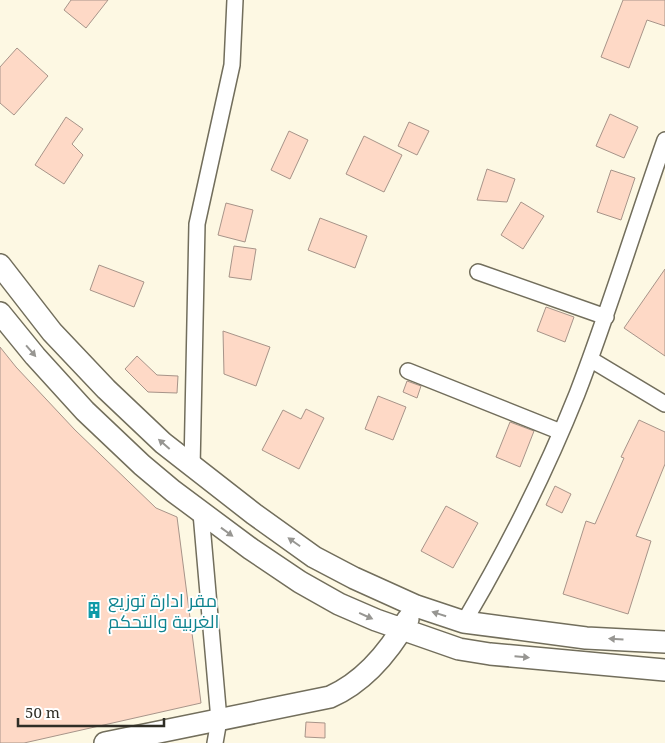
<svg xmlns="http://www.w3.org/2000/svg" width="665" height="743" font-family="'Noto Serif',Cairo,serif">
  <rect width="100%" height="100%" fill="#fdf8e3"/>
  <path fill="#fed9c6" stroke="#a79489" d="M71 0H108L86 28 64 10Z
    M623 0H665V26L647 20 629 68 601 57Z
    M17 48 48 76 14 115 0 103V67Z
    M610 114 638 127 624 158 596 146Z
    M66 117 83 129 72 144 83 155 64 184 35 165Z
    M409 122 429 131 417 155 398 146Z
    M289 131 308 140 290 179 271 170Z
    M364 136 402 155 384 192 346 174Z
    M487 169 515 179 507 202 477 200Z
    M611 170 635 178 621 220 597 212Z
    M521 202 544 216 523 249 501 235Z
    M226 203 253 210 245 242 218 235Z
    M320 218 367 236 355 268 308 250Z
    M234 246 256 249 251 280 229 277Z
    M99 265 144 282 134 307 90 290Z
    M665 269V356L624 328Z
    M546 307 574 317 565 342 537 331Z
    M223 331 270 347 256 386 224 374Z
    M0 347 16 367 75 430 156 508 177 517 201 703 24 743H0Z
    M137 356 157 375 178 376 177 393 148 392 125 369Z
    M407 381 421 386 417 398 403 392Z
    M378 396 406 407 393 440 365 429Z
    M306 409 324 418 299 469 262 450 283 410 301 419Z
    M639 420 665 432V464L636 536 651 541 628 614 563 594 586 521 595 524 624 458 621 457Z
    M510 422 534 431 520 467 496 457Z
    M555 486 571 494 562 513 546 505Z
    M446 506 478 523 453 568 421 551Z
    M306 722 325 723V738L305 737Z"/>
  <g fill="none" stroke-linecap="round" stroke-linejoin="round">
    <g stroke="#726e5c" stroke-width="18">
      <path id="minor" d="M478 272 606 317
        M590 359 665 404
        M408 371 561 432
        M192 468 197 224 232 65 235 0
        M201 513 219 720 215 743
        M464 622C507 549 545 474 577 394 609 311 635 225 665 140"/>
    </g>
    <g stroke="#726e5c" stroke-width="24">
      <path id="secondary" d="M0 265 52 332 106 389 163 443 254 514 314 557 354 578 416 606 464 622 586 638 665 642
        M0 313 35 356 85 411 142 465 173 491 251 549 300 582 339 604 376 620 459 649 490 654 665 670
        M105 743 330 697C364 682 389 652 408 619"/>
    </g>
    <use href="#minor" stroke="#fff" stroke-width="15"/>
    <use href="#secondary" stroke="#fff" stroke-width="21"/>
  </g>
  <defs><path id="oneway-solid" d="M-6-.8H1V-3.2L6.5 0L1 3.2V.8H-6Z" transform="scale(1.25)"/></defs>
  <g fill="#979692">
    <use href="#oneway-solid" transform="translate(31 351) rotate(49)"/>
    <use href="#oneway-solid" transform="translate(164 444) rotate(-139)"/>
    <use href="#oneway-solid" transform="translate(227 532) rotate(36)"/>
    <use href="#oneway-solid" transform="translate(294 542) rotate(-145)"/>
    <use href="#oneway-solid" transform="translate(439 614) rotate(-162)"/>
    <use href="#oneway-solid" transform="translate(366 616) rotate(24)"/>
    <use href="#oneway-solid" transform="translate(616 639) rotate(-176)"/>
    <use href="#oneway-solid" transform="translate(522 657) rotate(5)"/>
  </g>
  <defs>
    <g id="building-bare" transform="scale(1.35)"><path d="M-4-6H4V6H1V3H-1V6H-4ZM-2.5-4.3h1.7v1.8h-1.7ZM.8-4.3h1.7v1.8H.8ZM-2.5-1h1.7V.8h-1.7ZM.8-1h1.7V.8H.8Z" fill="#0f9aa8" stroke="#fff" stroke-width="2.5" paint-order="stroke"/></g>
  </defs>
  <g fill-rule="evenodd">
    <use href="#building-bare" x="94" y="610"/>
  </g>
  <g text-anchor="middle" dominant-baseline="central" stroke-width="4" stroke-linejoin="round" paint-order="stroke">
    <g font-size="18" fill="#0d838f" stroke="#fff" text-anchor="start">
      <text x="108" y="600">مقر ادارة توزيع<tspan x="108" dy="21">الغربية والتحكم</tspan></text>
    </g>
  </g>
  <path d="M18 718v8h146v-8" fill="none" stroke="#2f2e26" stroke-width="2.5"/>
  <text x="25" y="718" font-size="15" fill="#2f2e26" stroke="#ffffff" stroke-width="4" paint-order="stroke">50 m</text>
</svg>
